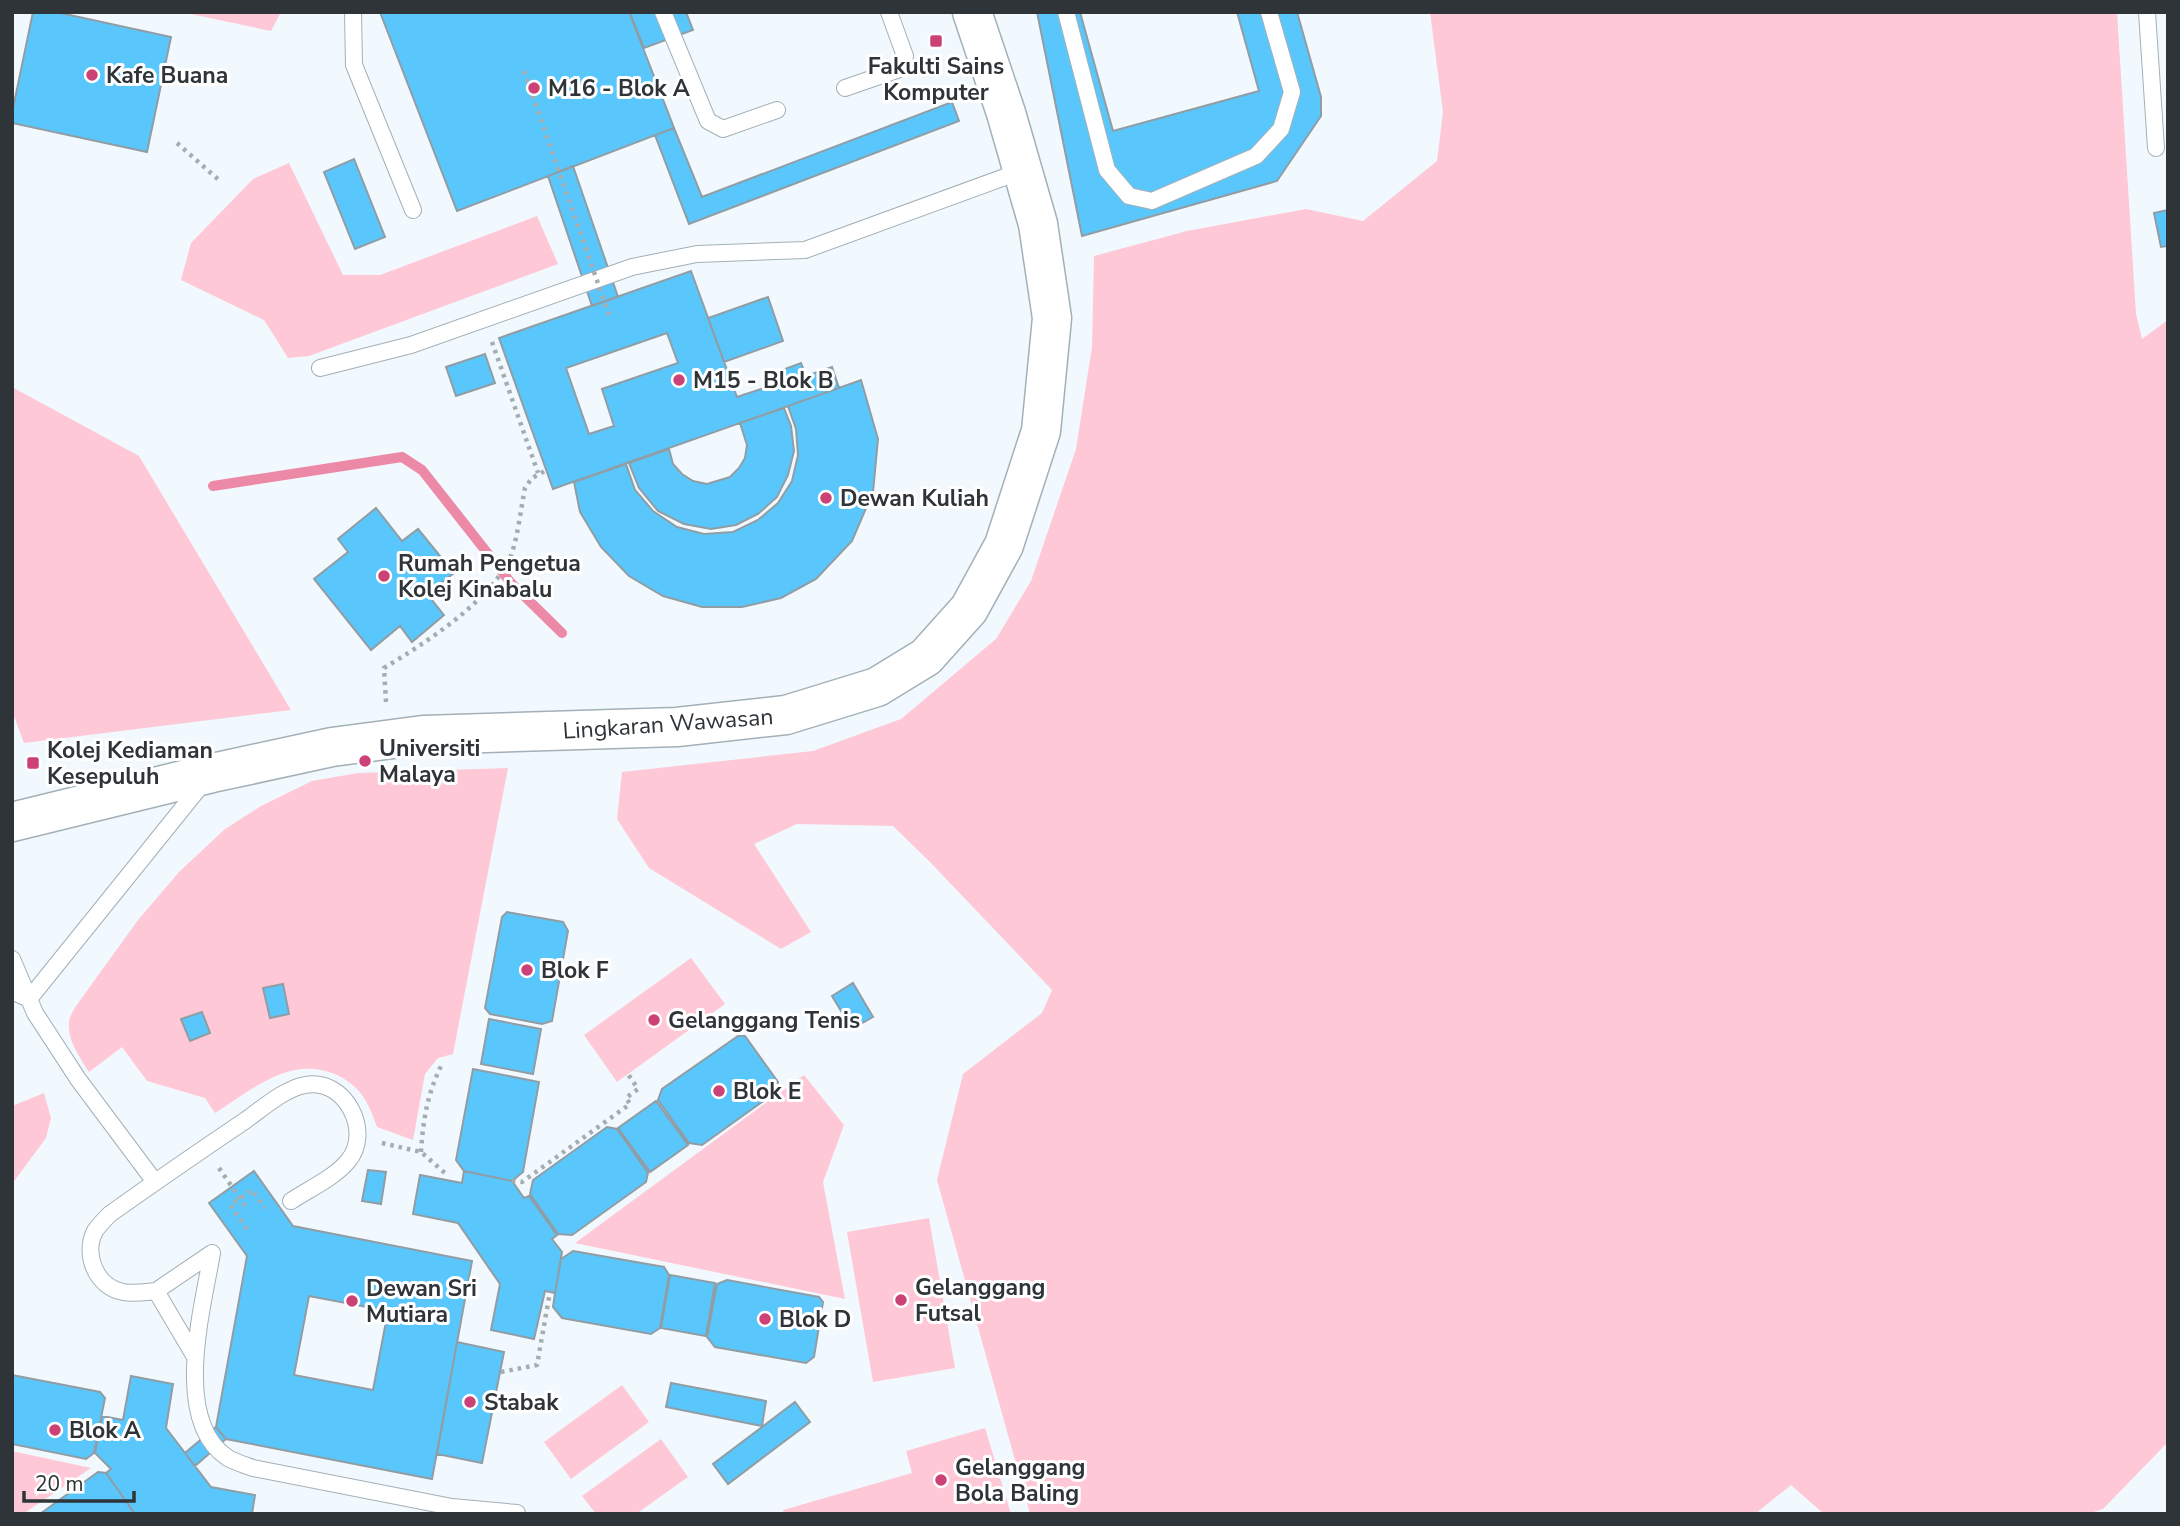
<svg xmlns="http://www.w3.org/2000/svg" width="2180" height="1526" font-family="'Nunito Sans',sans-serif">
  <rect width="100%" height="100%" fill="#f1f9fe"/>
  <path fill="#ffc8d6" d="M181 12H281L271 31Z
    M1430 12H2117L2136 314 2142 339 2168 320V1442L2103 1509 2087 1514H1824L1791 1485 1755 1514H1030L937 1180 963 1074 1042 1013 1052 990 929 861 893 826 797 824 754 844 811 932 781 949 649 868 617 819 622 772 813 751 901 719 996 639 1031 581 1076 449 1092 347 1094 256 1187 231 1306 209 1363 221 1437 161 1443 112Z
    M289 163 343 275H380L537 216 558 264 309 356 288 358 264 320 181 280 191 243 253 179Z
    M12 387 139 456 291 710 24 743 12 711Z
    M508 768 453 1054 438 1058 425 1074 413 1140 377 1127C369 1104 362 1088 339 1076 292 1053 253 1089 215 1113L205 1098 147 1081 122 1047 89 1072C80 1058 67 1040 69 1022 69 1017 74 1010 76 1006L138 920 180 871 225 829 261 806 312 781 358 773Z
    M691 958 725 1004 617 1082 584 1035Z
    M804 1075 844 1125 823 1182 845 1299 575 1243Z
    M44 1093 51 1118 46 1138 12 1184V1106Z
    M929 1218 955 1368 873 1382 847 1232Z
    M622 1385 649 1422 571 1479 544 1442Z
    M985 1428 1011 1514H784L783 1510 912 1473 906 1451Z
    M661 1439 688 1477 636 1514H596L582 1496Z
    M12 1451 91 1468 23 1514H12Z"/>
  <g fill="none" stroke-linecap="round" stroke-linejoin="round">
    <path stroke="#ec89a7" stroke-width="10" d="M213 486 402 457 422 470 511 583 562 633"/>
  </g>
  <path fill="#5ac7fc" stroke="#909da4" stroke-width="2" fill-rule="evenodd" d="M33 12H56L171 37 147 152 12 123V113Z
    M380 12H629L674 128 457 211Z
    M686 12 693 30 644 48 630 13Z
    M1037 12H1297L1321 97V116L1277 181 1082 236Z
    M1080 12H1237L1259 91 1113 131Z
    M952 102 959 121 689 224 655 135 674 128 702 197Z
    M354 159 385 237 355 249 324 172Z
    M573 166 618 297 592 306 548 176Z
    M2168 210V246L2161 247 2154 213Z
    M691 271 737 397 770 386 766 376 801 363 806 376 832 367 839 388 553 489 499 338ZM667 333 678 363 602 389 614 426 589 434 566 368Z
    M768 297 783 341 724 362 708 318Z
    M485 354 495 383 456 396 446 367Z
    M861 380 878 439 873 492 852 541 816 579 781 598 742 607H702L663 596 629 576 601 547 580 512 574 482 626 464 635 490 653 511 677 527 704 534 733 532 758 520 778 503 792 481 798 455 796 429 788 406Z
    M784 408 791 426 794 451 788 475 777 497 758 514 736 525 711 529 684 524 658 511 639 488 629 463 669 449 673 464 682 474 693 481 707 484 730 477 739 468 745 458 747 445 740 423Z
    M376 508 402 541 418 529 454 573 427 594 444 615 412 642 400 626 371 650 314 579 348 552 338 539Z
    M507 912 563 922 568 931 552 1021 542 1024 490 1014 485 1008 502 917Z
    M853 983 873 1017 852 1029 832 996Z
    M283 984 289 1014 270 1018 263 988Z
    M202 1012 210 1033 190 1041 181 1019Z
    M489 1019 541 1029 533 1074 481 1064Z
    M738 1036H745L778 1082 776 1092 702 1145 689 1143 658 1100 662 1089Z
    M473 1069 539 1082 523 1172 512 1181 464 1171 456 1160Z
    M656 1101 688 1145 650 1172 618 1128Z
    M607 1127 617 1129 648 1173 646 1182 572 1235 558 1234 530 1194 533 1180Z
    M368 1170 386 1172 381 1204 362 1201Z
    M254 1171 293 1226 472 1261 432 1479 226 1439 216 1427 247 1256 209 1203Z
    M464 1171 512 1181 524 1198 529 1196 557 1235 552 1239 562 1252 555 1293 545 1291 534 1339 491 1330 500 1284 458 1223 413 1214 420 1175 462 1183Z
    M573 1251 664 1267 669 1275 660 1328 651 1334 562 1318 553 1307 555 1293 561 1259Z
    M670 1275 715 1283 706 1336 661 1328Z
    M727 1280 819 1297 823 1302 814 1357 806 1363 715 1347 707 1337 717 1284Z
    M309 1296 388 1311 373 1390 294 1375Z
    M457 1342 504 1352 482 1463 437 1454Z
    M12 1375 100 1392 105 1398 94 1453 86 1459 12 1444Z
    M131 1376 173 1384 166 1428 211 1487 255 1495 252 1514H135L106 1473 111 1469 95 1453 102 1416 123 1420Z
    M671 1383 766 1401 762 1426 666 1407Z
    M795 1402 810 1422 728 1484 713 1464Z
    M216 1427 226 1439 195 1466 185 1453Z
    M98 1472 106 1473 135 1514H40Z"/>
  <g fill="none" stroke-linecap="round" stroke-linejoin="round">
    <g stroke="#a3b0b7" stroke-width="18">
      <path id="service" d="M353 12 354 65 413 210
        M663 12 708 121 723 129 777 110
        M1066 12 1107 170 1129 196 1152 201 1256 156 1281 129 1292 92 1269 12
        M2147 12 2156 148
        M845 88 897 70 905 56 889 12
        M320 368 411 345 632 267 697 254 805 250 1024 170
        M12 959 35 1013 78 1079 155 1182
        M12 991 29 999 203 783
        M212 1253C203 1307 171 1421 228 1458 235 1462 245 1465 253 1468L452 1507 517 1513
        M156 1291 212 1253
        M195 1357 156 1291C145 1292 134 1294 123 1292 96 1287 83 1254 95 1231 99 1225 105 1219 110 1214 155 1182 200 1151 246 1120 263 1108 284 1089 305 1085 345 1077 373 1132 348 1161 334 1178 309 1189 291 1201"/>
    </g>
    <g stroke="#a3b0b7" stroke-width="41">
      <path id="tertiary" d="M12 822 212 773 332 747 423 735 677 727 786 715 877 687 926 657 969 609 1004 545 1041 431 1052 318 1038 224 1006 113 972 12"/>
    </g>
    <path stroke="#a5adb1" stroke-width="4.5" stroke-dasharray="3.5 5" stroke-linecap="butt" d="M177 143 220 181
      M492 342 538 473
      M386 702 384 668C425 643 485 605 508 562 517 546 521 507 525 488L532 478 545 471
      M382 1143 421 1152 446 1174
      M421 1152C423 1121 427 1095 441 1066
      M219 1168 248 1210
      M512 1181 522 1182 630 1104 626 1098 638 1089 628 1074
      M247 1229 230 1205 252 1190 265 1208
      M501 1372 537 1365 550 1292"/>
    <use href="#service" stroke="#fff" stroke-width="16"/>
    <use href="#tertiary" stroke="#fff" stroke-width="38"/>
    <path stroke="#a5adb1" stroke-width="4.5" stroke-dasharray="3.5 5" stroke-linecap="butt" d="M524 71 609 315"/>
  </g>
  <g fill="#cc4176" stroke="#fff" stroke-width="2.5">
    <rect x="929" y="34" width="14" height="14" rx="3.5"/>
    <circle cx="92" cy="75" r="7"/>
    <circle cx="534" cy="88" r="7"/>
    <circle cx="679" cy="380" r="7"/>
    <circle cx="826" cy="498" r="7"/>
    <circle cx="384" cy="576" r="7"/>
    <circle cx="365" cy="761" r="7"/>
    <rect x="26" y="756" width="14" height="14" rx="3.5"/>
    <circle cx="527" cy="970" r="7"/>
    <circle cx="654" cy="1020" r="7"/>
    <circle cx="719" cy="1091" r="7"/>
    <circle cx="901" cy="1300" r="7"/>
    <circle cx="352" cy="1301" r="7"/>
    <circle cx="765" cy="1319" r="7"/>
    <circle cx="470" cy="1402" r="7"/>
    <circle cx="55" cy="1430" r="7"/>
    <circle cx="941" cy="1480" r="7"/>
  </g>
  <g text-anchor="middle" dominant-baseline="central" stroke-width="6" stroke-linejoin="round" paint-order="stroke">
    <g font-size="23" font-weight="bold" fill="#2e3437" stroke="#fff" text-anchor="start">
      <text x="936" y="66" text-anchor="middle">Fakulti Sains<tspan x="936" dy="26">Komputer</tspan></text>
      <text x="106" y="75">Kafe Buana</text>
      <text x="548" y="88">M16 - Blok A</text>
      <text x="693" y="380">M15 - Blok B</text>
      <text x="840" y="498">Dewan Kuliah</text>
      <text x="398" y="563">Rumah Pengetua<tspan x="398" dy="26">Kolej Kinabalu</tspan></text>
      <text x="379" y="748">Universiti<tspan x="379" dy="26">Malaya</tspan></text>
      <text x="47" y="750">Kolej Kediaman<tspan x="47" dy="26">Kesepuluh</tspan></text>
      <text x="541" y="970">Blok F</text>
      <text x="668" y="1020">Gelanggang Tenis</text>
      <text x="733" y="1091">Blok E</text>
      <text x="915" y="1287">Gelanggang<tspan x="915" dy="26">Futsal</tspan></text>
      <text x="366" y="1288">Dewan Sri<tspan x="366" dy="26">Mutiara</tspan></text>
      <text x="779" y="1319">Blok D</text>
      <text x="484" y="1402">Stabak</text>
      <text x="69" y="1430">Blok A</text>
      <text x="955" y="1467">Gelanggang<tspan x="955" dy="26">Bola Baling</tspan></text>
    </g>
    <g font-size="23" fill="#2e3437" stroke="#fff">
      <text transform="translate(668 724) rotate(-4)">Lingkaran Wawasan</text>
    </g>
  </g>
  <rect width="2180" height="1526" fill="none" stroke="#2e3437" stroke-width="28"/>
  <path d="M24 1491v10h110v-10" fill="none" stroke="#2e3437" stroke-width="3.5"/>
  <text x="35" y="1491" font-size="21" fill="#2e3437" stroke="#ffffff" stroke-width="5" paint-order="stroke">20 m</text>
</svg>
